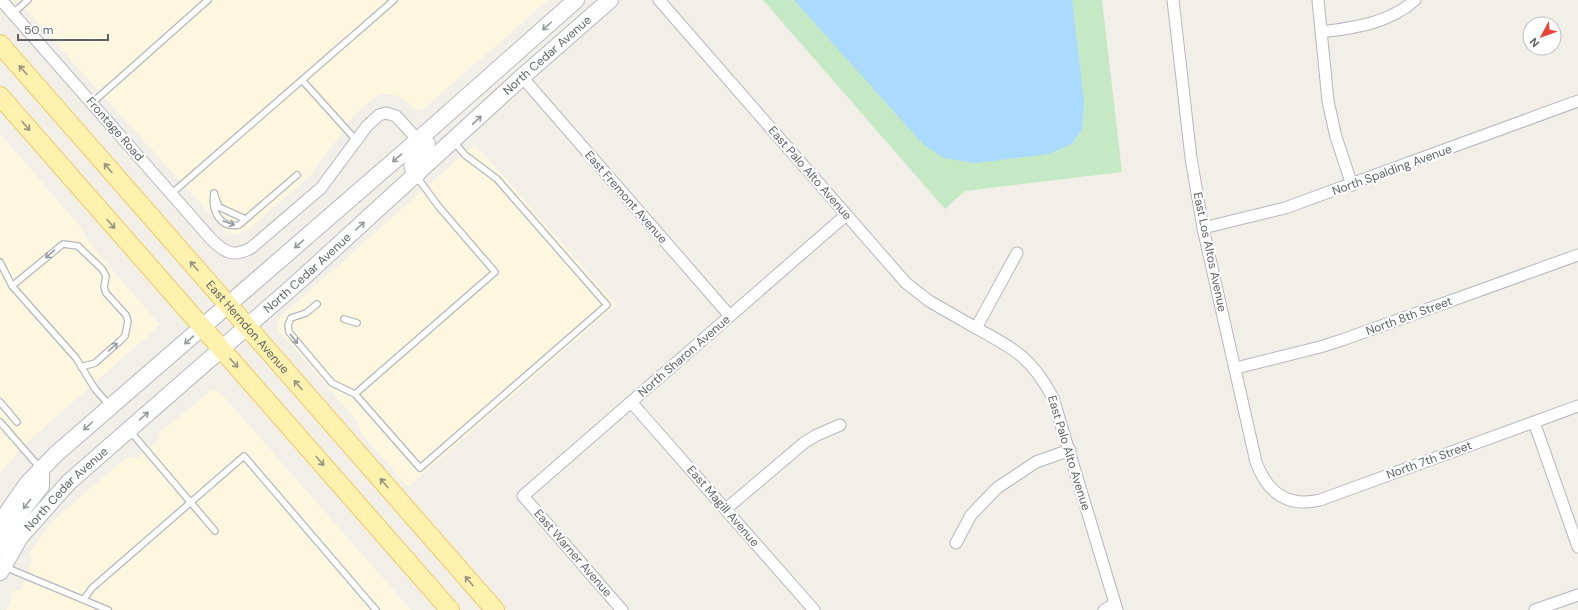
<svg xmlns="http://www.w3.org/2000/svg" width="1578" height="610" font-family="'DM Sans',sans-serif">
  <rect width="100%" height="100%" fill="#f1efe8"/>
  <path fill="#fef7e0" d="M17 0H548L422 110 414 109 408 102 396 95 382 94 372 99 355 114 310 176 246 231 236 235 226 232Z
    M0 134 79 225 90 244 160 325 22 447 0 473Z
    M475 144 616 305 408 487 363 436 355 418 278 330V319Z
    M212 390 219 391 411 610H7L13 591 21 590 33 560 30 552 52 522 115 467 130 457 138 458 158 441 159 433Z"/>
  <path fill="#c5e8c5" d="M763 0H1102L1122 172 965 191 945 209Z"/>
  <path fill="#aadaff" d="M794 0H1072L1084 101 1082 130 1071 144 1049 154 975 163 944 158 923 144Z"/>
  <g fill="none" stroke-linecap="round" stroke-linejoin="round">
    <g stroke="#b5b8bc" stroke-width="8">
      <path id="service" d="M13 13 28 0
        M302 80 356 140
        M92 103 208 0
        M417 177 439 207 495 272 355 394 420 468 607 305 497 179 465 155 454 142
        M214 193C211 209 219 229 239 225L297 175
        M214 193 219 207 245 219
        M171 194 394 0
        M0 262 12 286 76 358 95 389 110 406
        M12 286 63 244 78 246 102 269 106 276 104 287 106 293 126 315 128 321 125 336 120 341 95 363 81 367
        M317 304 306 313 291 318 288 325 289 332 332 383 355 394
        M344 319 357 323
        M0 402 17 422
        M0 422 41 469
        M130 431 215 531
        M5 567 108 610
        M84 599 92 588 244 456 376 610"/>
    </g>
    <g stroke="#b5b8bc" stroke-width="13">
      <path id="minor" d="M1 0 211 239C224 252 233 258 251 248L321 188 367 126 379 115 386 113 396 116 418 140
        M659 0 906 283 929 301 976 328
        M1173 0 1191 158 1203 228 1256 462C1267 492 1287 508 1320 500L1578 406
        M1318 0 1328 101 1336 137 1352 185
        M1321 32C1354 28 1390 23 1415 0
        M522 77 730 316
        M1203 228 1285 208 1578 101
        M1017 253 976 328C1015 349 1032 358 1053 398L1117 610
        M1236 368 1320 347 1342 340 1578 255
        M631 402 814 610
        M1534 422 1578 547
        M726 509 805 442 817 435 840 425
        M956 543 971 515 997 488 1036 462 1070 450
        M622 610 523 496 846 215
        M1104 610 1114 604
        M1535 610 1578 595"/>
    </g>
    <g stroke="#b6babf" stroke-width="18">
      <g id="secondary">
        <path d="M416 176C407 159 415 155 427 144"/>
        <path d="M0 523 27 484 56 454 418 140 576 0"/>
        <path d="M0 547 11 525 41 486V469"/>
        <path id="s1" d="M0 572 20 537 69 482 298 282 522 77 610 0"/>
      </g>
    </g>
    <g stroke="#f2c960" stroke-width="20">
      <g id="primary">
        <path id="s2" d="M0 44 495 610"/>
        <path d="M0 96 450 610"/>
      </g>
    </g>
    <use href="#service" stroke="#fff" stroke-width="5.5"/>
    <use href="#minor" stroke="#fff" stroke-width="11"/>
    <use href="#secondary" stroke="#fff" stroke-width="16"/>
    <use href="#primary" stroke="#fff2af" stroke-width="18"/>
  </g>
  <defs><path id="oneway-shaft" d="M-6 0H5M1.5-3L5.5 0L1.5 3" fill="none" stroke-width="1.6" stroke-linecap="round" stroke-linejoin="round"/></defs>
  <g stroke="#979a9d">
    <use href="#oneway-shaft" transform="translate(547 26) rotate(138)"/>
    <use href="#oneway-shaft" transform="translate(477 120) rotate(-43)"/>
    <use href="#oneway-shaft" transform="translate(397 158) rotate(139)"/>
    <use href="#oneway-shaft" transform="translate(229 223) rotate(20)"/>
    <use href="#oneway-shaft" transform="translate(360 226) rotate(-42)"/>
    <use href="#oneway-shaft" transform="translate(299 244) rotate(139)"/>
    <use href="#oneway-shaft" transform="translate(50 254) rotate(139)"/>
    <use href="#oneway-shaft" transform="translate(294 339) rotate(51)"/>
    <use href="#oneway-shaft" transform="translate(189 340) rotate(139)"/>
    <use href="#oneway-shaft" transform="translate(113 347) rotate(-42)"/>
    <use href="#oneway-shaft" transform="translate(144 416) rotate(-41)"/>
    <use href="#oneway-shaft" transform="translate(88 426) rotate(138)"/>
    <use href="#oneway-shaft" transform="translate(27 504) rotate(128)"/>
  </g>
  <g stroke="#979581">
    <use href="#oneway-shaft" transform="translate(23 70) rotate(-132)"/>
    <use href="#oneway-shaft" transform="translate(26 126) rotate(49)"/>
    <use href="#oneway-shaft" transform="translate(108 168) rotate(-131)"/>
    <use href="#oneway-shaft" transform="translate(111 224) rotate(49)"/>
    <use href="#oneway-shaft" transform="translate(194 266) rotate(-131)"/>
    <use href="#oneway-shaft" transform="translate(234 363) rotate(48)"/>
    <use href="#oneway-shaft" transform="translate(298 385) rotate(-131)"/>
    <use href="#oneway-shaft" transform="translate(320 461) rotate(49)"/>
    <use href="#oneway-shaft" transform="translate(384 483) rotate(-131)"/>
    <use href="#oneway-shaft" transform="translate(469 581) rotate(-131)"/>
  </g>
  <g text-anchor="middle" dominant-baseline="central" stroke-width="4" stroke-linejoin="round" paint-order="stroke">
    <g font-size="12" fill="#5f6368" stroke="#fff">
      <text stroke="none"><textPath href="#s1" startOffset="755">North Cedar Avenue</textPath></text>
      <text transform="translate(115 129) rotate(49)">Frontage Road</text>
      <text transform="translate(1392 170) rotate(-20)">North Spalding Avenue</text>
      <text transform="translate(810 173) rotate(49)">East Palo Alto Avenue</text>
      <text transform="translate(626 197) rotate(49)">East Fremont Avenue</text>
      <text transform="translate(1210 252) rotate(78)">East Los Altos Avenue</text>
      <text stroke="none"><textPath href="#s1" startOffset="431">North Cedar Avenue</textPath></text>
      <text transform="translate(1409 316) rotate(-20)">North 8th Street</text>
      <text stroke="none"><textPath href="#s2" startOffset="376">East Herndon Avenue</textPath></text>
      <text transform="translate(684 356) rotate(-41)">North Sharon Avenue</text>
      <text transform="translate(1069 453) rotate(73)">East Palo Alto Avenue</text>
      <text transform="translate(1429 460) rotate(-20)">North 7th Street</text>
      <text stroke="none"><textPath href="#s1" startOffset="107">North Cedar Avenue</textPath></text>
      <text transform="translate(723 506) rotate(49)">East Magill Avenue</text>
      <text transform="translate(573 553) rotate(49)">East Warner Avenue</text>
    </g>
  </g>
  <g transform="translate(1542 36) rotate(229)"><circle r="19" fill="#ffffff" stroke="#bfc1c3"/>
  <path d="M0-3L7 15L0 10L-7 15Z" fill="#ea4335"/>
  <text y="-6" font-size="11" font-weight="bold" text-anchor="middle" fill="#5f6368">N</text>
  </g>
  <path d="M18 34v6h90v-6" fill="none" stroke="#5f6368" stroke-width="2"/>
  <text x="24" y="34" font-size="12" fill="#5f6368" stroke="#ffffff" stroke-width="3" paint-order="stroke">50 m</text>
</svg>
